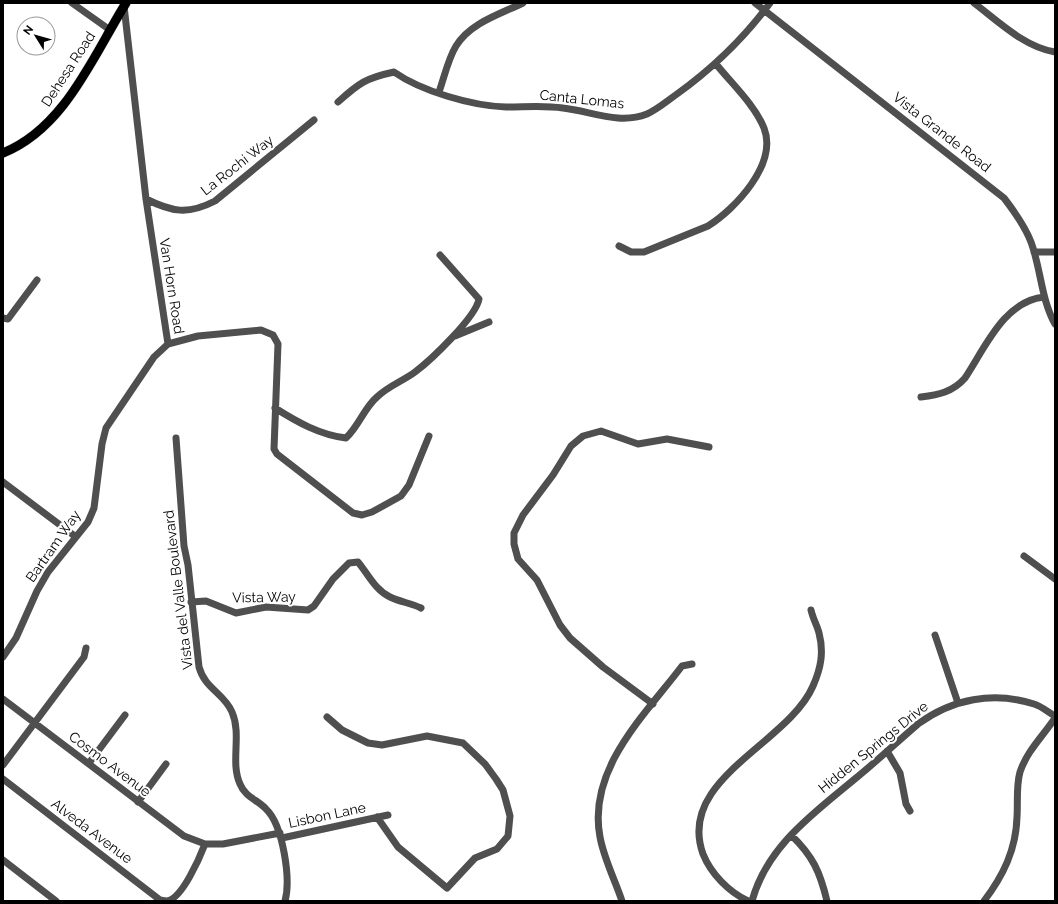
<svg xmlns="http://www.w3.org/2000/svg" width="1058" height="904" font-family="Raleway,sans-serif">
  <rect width="100%" height="100%" fill="#fff"/>
  <g fill="none" stroke-linecap="round" stroke-linejoin="round">
    <g stroke="#dbdbdb" stroke-width="10">
      <path id="major" d="M3 153C65 128 93 56 126 3"/>
    </g>
    <path stroke="#4f4f4f" stroke-width="7" d="M72 3 110 30
      M755 3 1004 198C1014 211 1025 226 1031 242 1041 269 1041 299 1055 324
      M974 3C998 21 1024 47 1055 52
      M124 6 146 199 168 344
      M439 92C444 78 448 59 456 46 470 23 500 14 523 3
      M338 102C359 83 366 78 394 72 421 91 472 106 506 107 525 107 544 105 563 108 591 111 619 125 647 114 658 109 667 101 677 94 713 68 744 38 770 3
      M146 199C172 212 188 215 215 201L314 120
      M619 246 631 252H644L708 226C735 209 778 164 764 128 754 104 732 84 716 64
      M1034 252H1055
      M3 318 8 319 37 280
      M455 336 489 322
      M168 344 198 336 261 330 273 335 278 344 274 449 277 454 353 513 362 515 372 512 401 496 409 485 429 436
      M921 397C938 395 953 392 965 378 985 348 1004 301 1044 297
      M275 408C297 422 320 435 346 438 359 426 364 408 377 397 388 386 403 381 415 372 431 360 476 317 479 299L440 255
      M176 438 184 546 188 565 199 667C205 689 224 693 232 712 242 735 230 762 240 784 245 797 258 800 266 809 283 825 291 879 285 901
      M3 482 76 537
      M1024 556 1055 579
      M191 602 206 601 236 613 266 607 308 610 314 606 333 579 349 563 358 562C368 574 375 590 390 597 400 602 411 603 421 608
      M935 635 958 703
      M3 657 16 638 37 591 48 572 88 522 94 508 102 444 106 428 154 357 168 344
      M3 699 184 836 205 844H223L280 833
      M653 704 603 667 570 638 560 625 537 580 518 559 514 544V533L523 515 553 475 571 446 583 436 601 431 638 444 667 439 709 447
      M327 717 342 730 368 743 382 745 427 736 463 743 485 764 496 779 503 790 510 816 508 836 497 849 475 858 447 888 398 847 377 817
      M887 751 900 773 906 804 910 811
      M89 763 125 715
      M3 765 84 657 86 648
      M3 779 160 900 166 901
      M138 802 166 764
      M791 835C813 856 820 872 827 901
      M282 838 388 815
      M3 860 56 901
      M167 901C182 899 200 857 205 844
      M622 901C615 880 604 859 600 837 587 769 645 715 682 666L692 664
      M748 901C729 892 711 874 703 854 676 779 788 744 813 686 821 668 824 652 819 633 817 625 813 619 811 610
      M752 901C767 846 814 813 856 778 877 761 897 742 918 724 952 699 993 691 1034 704 1041 706 1048 712 1055 716
      M984 901C1003 876 1016 850 1017 817 1018 802 1016 786 1020 772 1027 751 1043 736 1055 718"/>
    <use href="#major" stroke="#000" stroke-width="9"/>
  </g>
  <g text-anchor="middle" dominant-baseline="central" stroke-width="4" stroke-linejoin="round" paint-order="stroke">
    <g font-size="14" fill="#000" stroke="#fff">
      <text transform="translate(68 69) rotate(-57)">Dehesa Road</text>
      <text transform="translate(582 99) rotate(6)">Canta Lomas</text>
      <text transform="translate(942 132) rotate(38)">Vista Grande Road</text>
      <text transform="translate(237 165) rotate(-38)">La Rochi Way</text>
      <text transform="translate(172 286) rotate(81)">Van Horn Road</text>
      <text transform="translate(53 546) rotate(-55)">Bartram Way</text>
      <text transform="translate(178 590) rotate(-97)">Vista del Valle Boulevard</text>
      <text transform="translate(264 597) rotate(-1)">Vista Way</text>
      <text transform="translate(873 747) rotate(-39)">Hidden Springs Drive</text>
      <text transform="translate(110 764) rotate(37)">Cosmo Avenue</text>
      <text transform="translate(327 815) rotate(-12)">Lisbon Lane</text>
      <text transform="translate(92 831) rotate(37)">Alveda Avenue</text>
    </g>
  </g>
  <rect width="1058" height="904" fill="none" stroke="#000000" stroke-width="8"/>
  <g transform="translate(36 36) rotate(307)"><circle r="19" fill="#ffffff" stroke="#999999"/>
  <path d="M0-3L7 15L0 10L-7 15Z" fill="#000000"/>
  <text y="-6" font-size="11" font-weight="bold" text-anchor="middle" fill="#000000">N</text>
  </g>
</svg>
